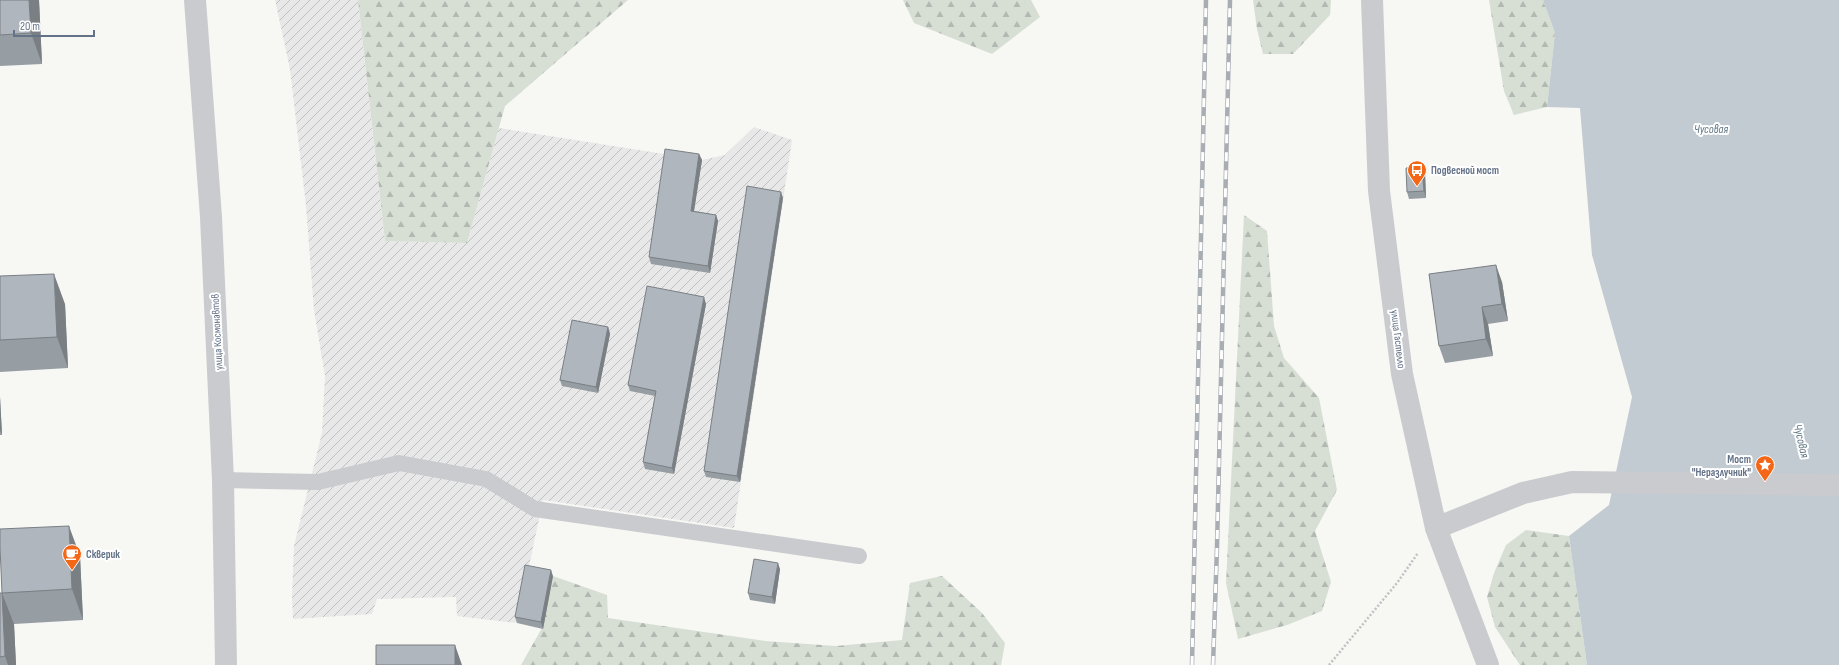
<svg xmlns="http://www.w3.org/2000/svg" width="1839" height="665" font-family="'Sofia Sans Condensed',sans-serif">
  <defs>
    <pattern id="industrial-furrows" width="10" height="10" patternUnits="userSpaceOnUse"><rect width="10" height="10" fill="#e7e8e7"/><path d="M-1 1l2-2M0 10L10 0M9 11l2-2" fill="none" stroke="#bfc0c1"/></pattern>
    <pattern id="forest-firs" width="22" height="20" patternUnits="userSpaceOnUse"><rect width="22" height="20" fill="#d7dfd4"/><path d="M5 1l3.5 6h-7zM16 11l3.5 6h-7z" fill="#b2b9b2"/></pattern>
  </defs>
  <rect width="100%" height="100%" fill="#f7f7f3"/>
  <path fill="url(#industrial-furrows)" d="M275 0H358L385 241 467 243 499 128 702 160 725 155 754 127 792 140 734 528 543 500 517 623 457 616 456 597 377 599 372 614 293 619 292 596 294 546 322 433 325 376 314 310 306 206 290 69Z"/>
  <path fill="url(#forest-firs)" d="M358 0H628L505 106 467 243 385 241Z
    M903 0H1031L1040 17 992 54 914 23Z
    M1253 0H1331L1330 15 1293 54H1263L1257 29Z
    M1489 0H1543L1555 33 1547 107 1514 115 1504 91Z
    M1244 215 1267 231 1274 326 1284 358 1319 398 1337 490 1315 531 1331 582 1322 611 1287 625 1238 639 1226 583Z
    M1526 530 1569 536 1587 665H1520L1495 627 1487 597 1494 573 1506 545Z
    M553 576 607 595 608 618 765 641 836 646 902 640 910 583 942 576 982 613 1005 643 1001 665H521L542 628Z"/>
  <path fill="#c2cbd2" d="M1543 0H1839V665H1587L1569 536 1609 505 1632 397 1592 255 1580 108 1547 107 1555 33Z"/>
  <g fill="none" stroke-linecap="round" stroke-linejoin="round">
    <path stroke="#bfc1c4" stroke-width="2.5" stroke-dasharray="2 2" stroke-linecap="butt" d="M1329 665 1397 583 1418 553"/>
    <path stroke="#c9cbcf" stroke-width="16" d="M223 480 318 482 399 463 486 479 535 509 859 556"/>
    <path stroke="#c9cbcf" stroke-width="22" d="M1436 528 1523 493 1572 482 1839 485"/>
    <path stroke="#c9cbcf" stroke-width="22" d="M195 0 211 217 223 480 226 665
      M1372 0 1379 191 1402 374 1436 528 1488 665"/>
    <g stroke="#a8acb3" stroke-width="4.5">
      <path id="rail" d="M1192 665 1206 0
        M1213 665 1217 547 1230 0"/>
    </g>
    <use href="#rail" stroke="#fff" stroke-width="3" stroke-dasharray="9" stroke-linecap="butt"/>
  </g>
  <path fill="#969da3" d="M0 0H39L42 64 0 66Z
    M699 154 702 160 694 211 716 215 718 221 710 273 651 264 649 257Z
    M1425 173 1426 198 1409 199 1407 192Z
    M783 198 740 482 706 477 704 471Z
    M0 276 65 304 68 368 0 372Z
    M1502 282 1508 321 1488 324 1493 356 1445 363 1439 346Z
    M706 304 674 474 645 469 643 462 655 396 630 391 628 385Z
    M608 327 610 334 598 393 562 386 560 380Z
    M0 397 2 435H0Z
    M80 556 83 620 14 624 2 593Z
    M780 569 775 604 750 600 748 593Z
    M553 576 543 629 517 623 515 617Z
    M0 593H2L14 624 16 665H0Z"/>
  <path fill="#7a7f84" d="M29 0H39L42 64 31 33Z
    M699 154 702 160 693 217 691 211Z
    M1422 167 1425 173 1426 198 1424 191Z
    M781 192 783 198 740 482 737 476Z
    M716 215 718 221 710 273 708 266Z
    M1496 265 1502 282 1508 321 1502 304Z
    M54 274 65 304 68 368 57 337Z
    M704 297 706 304 674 474 672 468Z
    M1482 307 1488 324 1493 356 1486 339Z
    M608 327 610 334 598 393 596 387Z
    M0 397 2 435 0 430Z
    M69 526 80 556 83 620 72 589Z
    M778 563 780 569 775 604 772 597Z
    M551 570 553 576 543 629 541 622Z
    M2 593 14 624 16 665H8L5 656Z
    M455 645 462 665H455Z"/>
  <path fill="#afb6bd" stroke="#7a7f84" d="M0 0H29L31 33 0 35Z
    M665 149 699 154 691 211 716 215 708 266 649 257Z
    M1422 167 1424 191 1407 192 1406 168Z
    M747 186 781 192 737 476 704 471Z
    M1496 265 1502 304 1482 307 1486 339 1439 346 1429 274Z
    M54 274 57 337 0 340V276Z
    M647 286 704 297 672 468 643 462 656 391 628 385Z
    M572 320 608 327 596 387 560 380Z
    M69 526 72 589 2 593 0 547V529Z
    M754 559 778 563 772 597 748 593Z
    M525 565 551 570 541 622 515 617Z
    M0 593H2L5 656 0 657Z
    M376 645H455V665H376Z"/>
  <defs>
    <g id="bus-pin" transform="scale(1)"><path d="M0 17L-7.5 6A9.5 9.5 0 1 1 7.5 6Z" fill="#f46716" stroke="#fff"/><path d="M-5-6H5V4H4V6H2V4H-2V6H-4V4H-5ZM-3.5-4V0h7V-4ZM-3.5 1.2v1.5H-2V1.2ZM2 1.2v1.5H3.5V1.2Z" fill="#fff"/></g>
    <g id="sight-pin" transform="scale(1)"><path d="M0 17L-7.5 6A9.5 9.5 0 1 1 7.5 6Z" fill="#f46716" stroke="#fff"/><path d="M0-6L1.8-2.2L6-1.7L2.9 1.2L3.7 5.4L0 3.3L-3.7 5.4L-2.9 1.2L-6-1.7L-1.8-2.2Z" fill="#fff"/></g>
    <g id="cafe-pin" transform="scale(1)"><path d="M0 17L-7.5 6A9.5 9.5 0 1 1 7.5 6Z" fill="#f46716" stroke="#fff"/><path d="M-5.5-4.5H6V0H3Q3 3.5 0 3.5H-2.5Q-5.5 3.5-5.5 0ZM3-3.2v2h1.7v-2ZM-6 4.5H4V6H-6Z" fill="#fff"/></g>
  </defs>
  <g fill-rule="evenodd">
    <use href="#bus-pin" x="1417" y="170"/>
    <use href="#sight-pin" x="1765" y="465"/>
    <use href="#cafe-pin" x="72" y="554"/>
  </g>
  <g text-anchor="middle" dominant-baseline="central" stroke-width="4" stroke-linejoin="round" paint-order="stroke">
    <g font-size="11" font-weight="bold" fill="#637287" stroke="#fff" text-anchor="start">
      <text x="1431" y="170">Подвесной мост</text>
      <text x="1751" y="459" text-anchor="end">Мост<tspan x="1751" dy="13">"Неразлучник"</tspan></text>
      <text x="86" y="554">Скверик</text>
    </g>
    <g font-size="11" fill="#637287" stroke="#fff">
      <text transform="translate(217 332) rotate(-93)">улица Космонавтов</text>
      <text transform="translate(1398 339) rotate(83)">улица Гастелло</text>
    </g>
    <g font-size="12" font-style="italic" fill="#5f7583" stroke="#fff">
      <text x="1711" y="129">Чусовая</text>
      <text transform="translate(1801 441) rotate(77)">Чусовая</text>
    </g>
  </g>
  <path d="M14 30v6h80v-6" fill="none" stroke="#637287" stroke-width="2"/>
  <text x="20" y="30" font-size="12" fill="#637287" stroke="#ffffff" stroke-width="3" paint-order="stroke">20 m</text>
</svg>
